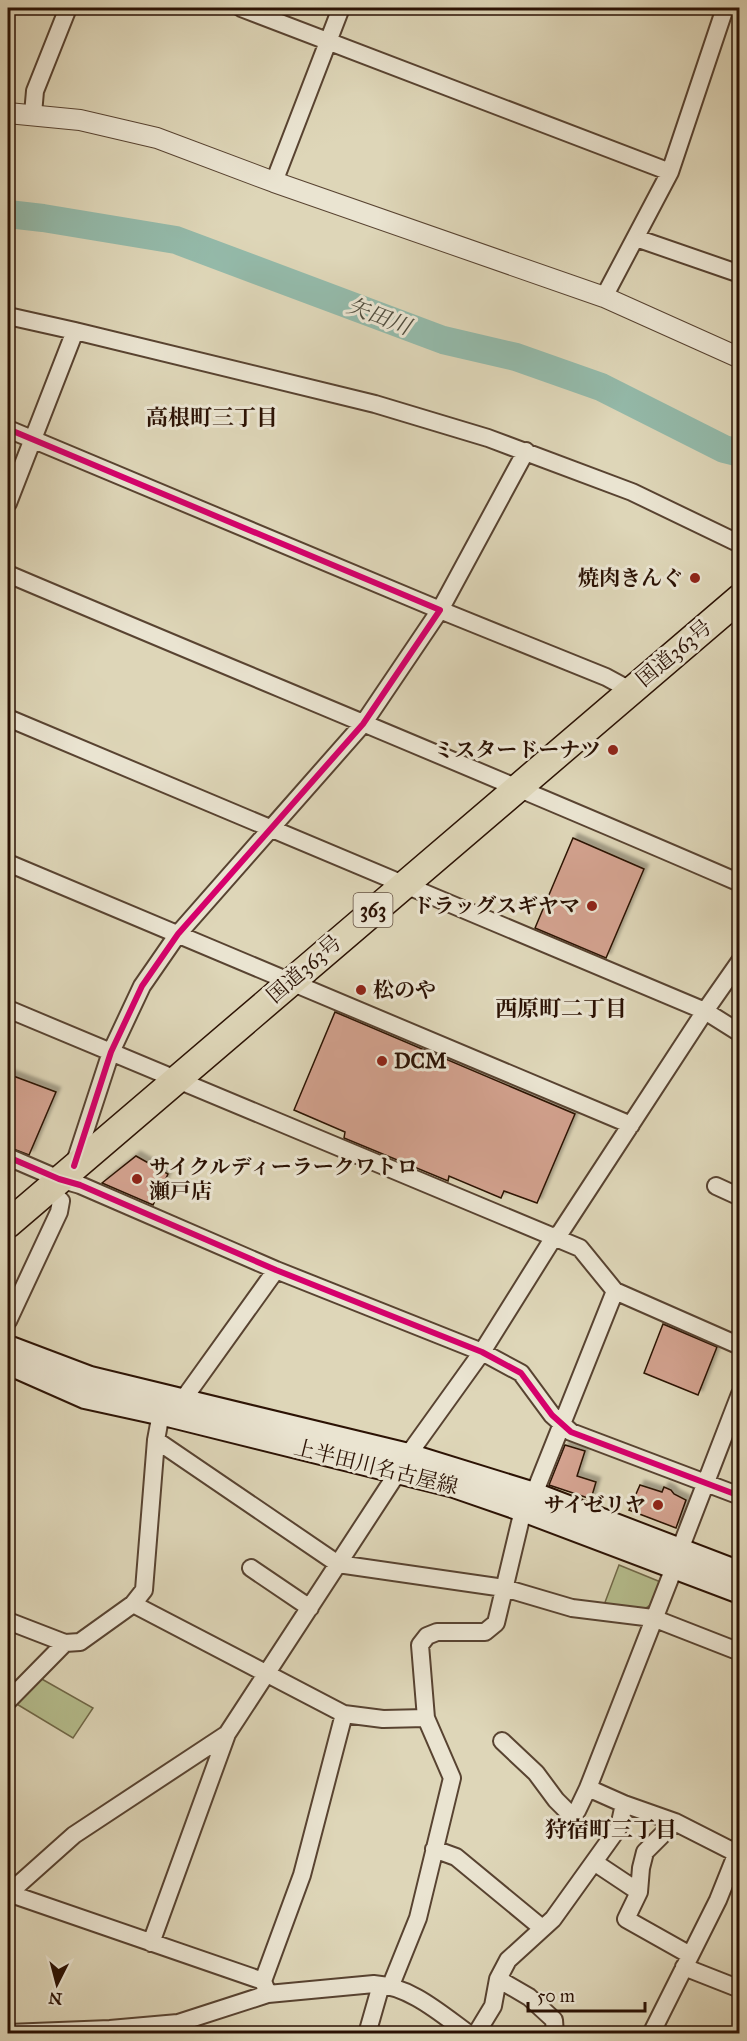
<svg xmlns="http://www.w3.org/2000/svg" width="747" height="2041" font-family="'IM FELL Great Primer','Noto Serif JP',serif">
  <defs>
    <filter id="shadow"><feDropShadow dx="4.5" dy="-4.5" stdDeviation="1.5" flood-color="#0004"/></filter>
  </defs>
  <rect width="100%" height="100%" fill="#ded6b8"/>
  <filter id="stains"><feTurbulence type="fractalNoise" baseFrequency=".00333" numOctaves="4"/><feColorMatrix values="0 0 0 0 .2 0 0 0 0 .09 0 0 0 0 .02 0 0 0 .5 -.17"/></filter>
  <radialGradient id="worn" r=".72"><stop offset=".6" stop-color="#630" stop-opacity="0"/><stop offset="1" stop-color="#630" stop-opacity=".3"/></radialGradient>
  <path fill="#b5bd8d" stroke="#706848" stroke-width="1.5" d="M619 1565 663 1583 653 1603 637 1614 604 1605Z
    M40 1678 93 1708 73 1738 15 1703Z"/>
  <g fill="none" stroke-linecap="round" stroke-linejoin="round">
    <path stroke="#94baaa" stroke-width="28" d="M8 214 43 218 176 240 443 340 516 357 601 387 724 449 740 453"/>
  </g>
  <path fill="#d3a28f" stroke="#2b1204" stroke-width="1.5" filter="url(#shadow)" d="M573 838 644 869 606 958 535 928Z
    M335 1012 575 1114 537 1203 504 1191 501 1198 449 1176 448 1181 344 1138 345 1132 294 1110Z
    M8 1074 56 1092 29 1155 8 1147Z
    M136 1156 168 1174 153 1205 102 1183Z
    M663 1324 717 1347 698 1395 644 1373Z
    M565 1445 585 1451 577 1476 596 1482 591 1499 549 1485Z
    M640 1485 662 1492 664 1487 671 1490 674 1494 686 1500 676 1528 629 1510Z"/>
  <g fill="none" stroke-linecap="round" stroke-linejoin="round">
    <g stroke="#584331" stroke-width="20">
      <path id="minor" d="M241 8 670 172
        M33 114 35 91 68 8
        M274 182 341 8
        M636 238 740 274
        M604 297 670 172 725 8
        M8 316 75 331 375 404 488 438 632 492 740 544
        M8 429 440 610 363 724 178 934 142 986 111 1052 74 1165
        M526 451 440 610 606 677 630 690
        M8 503 75 331
        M8 574C251 677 496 777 740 883
        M8 718 705 1011 740 1033
        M8 863 631 1125
        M8 1009 580 1248 615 1291 740 1346
        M8 1157 59 1179 80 1185 276 1270 482 1352 521 1373 552 1415 571 1432 740 1496
        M716 1186 740 1197
        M8 1321 59 1212 61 1201 48 1189
        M182 1401 276 1270
        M156 1440 338 1564 504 1588 572 1608 653 1618 740 1652
        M408 1455 482 1352 554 1237 560 1233 705 1011 740 961
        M534 1494 615 1291
        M679 1552 740 1394
        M251 1568 310 1608
        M674 1568 588 1788 624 1804 675 1822 740 1855
        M133 1604 344 1714 383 1719 426 1718
        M8 1621 65 1643
        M8 1701 65 1643 80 1642 133 1604 144 1590 156 1440 161 1413
        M502 1741 536 1773 556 1800 570 1814 577 1811 588 1788
        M675 1822 645 1852 641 1868 639 1892 626 1919 690 1955
        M434 1849 456 1857 542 1928
        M594 1862 639 1892
        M8 1893 263 1981
        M9 1893 74 1835 227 1734 398 1472
        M151 1943 227 1734
        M684 1967 740 1989
        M498 1979 529 1997 554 2020 555 2034
        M391 1985 418 1918 452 1778 426 1718 420 1645 427 1636 437 1632H485L496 1623 523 1510
        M268 1994 263 1981 302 1875 344 1714
        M8 2033 110 2029 178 2023 268 1994 374 1984C410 1986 440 2013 469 2034
        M367 2034 381 1985
        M476 2034 493 2006 498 1979 508 1960 553 1919 619 1827 624 1804
        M651 2034 718 1900 740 1845"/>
    </g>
    <g stroke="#584331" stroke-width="22">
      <path id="tertiary" d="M8 113 80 120 157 138 274 182 604 297 740 358"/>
    </g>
    <g stroke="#2b1204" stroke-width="26">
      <path id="secondary" d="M8 1347 90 1378 408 1455 534 1494 740 1573
        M8 1363 85 1397 172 1416 454 1486 523 1510 740 1592"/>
    </g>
    <g stroke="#2b1204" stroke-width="30">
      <path id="trunk" d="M8 1224 740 598"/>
    </g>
    <use href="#minor" stroke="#eae4d1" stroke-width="16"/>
    <use href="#tertiary" stroke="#eae4d1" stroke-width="20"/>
    <use href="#secondary" stroke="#eae4d1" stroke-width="22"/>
    <use href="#trunk" stroke="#ded6b8" stroke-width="27"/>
    <g stroke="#eae4d1" stroke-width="10">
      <path id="cycleway" d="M8 429 440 610 363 724 178 934 142 986 111 1052 74 1166
        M8 1157 59 1179 80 1185 276 1270 482 1352 521 1373 552 1415 571 1432 740 1496"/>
    </g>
    <use href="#cycleway" stroke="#d6006c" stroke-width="6"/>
  </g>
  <g fill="#8f2418" stroke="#eae4d1" stroke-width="2">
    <circle cx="695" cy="578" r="6"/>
    <circle cx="613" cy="750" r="6"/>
    <circle cx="592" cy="906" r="6"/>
    <circle cx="361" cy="990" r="6"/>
    <circle cx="382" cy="1061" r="6"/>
    <circle cx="137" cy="1179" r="6"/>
    <circle cx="658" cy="1505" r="6"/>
  </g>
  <g text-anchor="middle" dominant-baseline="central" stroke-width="6" stroke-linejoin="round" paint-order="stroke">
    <rect fill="#eae4d1" stroke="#645142" stroke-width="1.5" x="353.5" y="893" width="39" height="34" rx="4.5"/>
    <g font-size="20" font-weight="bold" fill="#2b1204">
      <text x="373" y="910">363</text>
    </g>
    <g font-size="21" font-weight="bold" fill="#2b1204" stroke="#eae4d1" text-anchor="end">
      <text x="683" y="578">焼肉きんぐ</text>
      <text x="601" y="750">ミスタードーナツ</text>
      <text x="580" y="906">ドラッグスギヤマ</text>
      <text x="373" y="990" text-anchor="start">松のや</text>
      <text x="394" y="1061" text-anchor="start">DCM</text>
      <text x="149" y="1167" text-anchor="start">サイクルディーラークワトロ<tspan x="149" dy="24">瀬戸店</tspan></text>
      <text x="646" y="1505">サイゼリヤ</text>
    </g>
    <g font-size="21" fill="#2b1204" stroke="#eae4d1">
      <text transform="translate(674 653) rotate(-40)">国道363号</text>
      <text transform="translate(304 969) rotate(-41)">国道363号</text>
      <text transform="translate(376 1467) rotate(14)">上半田川名古屋線</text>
    </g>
    <g font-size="22" font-style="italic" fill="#504d3e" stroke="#eae4d1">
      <text transform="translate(379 316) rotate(21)">矢田川</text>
    </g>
    <g font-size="22" font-weight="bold" fill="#2b1204" stroke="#eae4d1">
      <text x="212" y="417">高根町三丁目</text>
      <text x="561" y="1008">西原町二丁目</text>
      <text x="611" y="1829">狩宿町三丁目</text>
    </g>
  </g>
  <rect width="747" height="2041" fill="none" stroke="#ded6b8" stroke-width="30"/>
  <rect x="9" y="9" width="729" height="2023" fill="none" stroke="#2b1204" stroke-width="3"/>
  <rect x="15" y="15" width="717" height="2011" fill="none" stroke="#2b1204" stroke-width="1.5"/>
  <g transform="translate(57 1984) rotate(186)" stroke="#eae4d1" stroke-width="4.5" paint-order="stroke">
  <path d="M0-4.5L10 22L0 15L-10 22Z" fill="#2b1204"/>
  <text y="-9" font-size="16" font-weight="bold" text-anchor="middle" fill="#2b1204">N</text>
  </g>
  <path d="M528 2002v9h117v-9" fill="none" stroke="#2b1204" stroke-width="3"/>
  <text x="537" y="2002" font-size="18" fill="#2b1204" stroke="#eae4d1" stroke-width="4.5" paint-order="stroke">50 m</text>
  <rect width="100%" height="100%" filter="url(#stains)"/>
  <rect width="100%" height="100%" fill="url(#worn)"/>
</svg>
